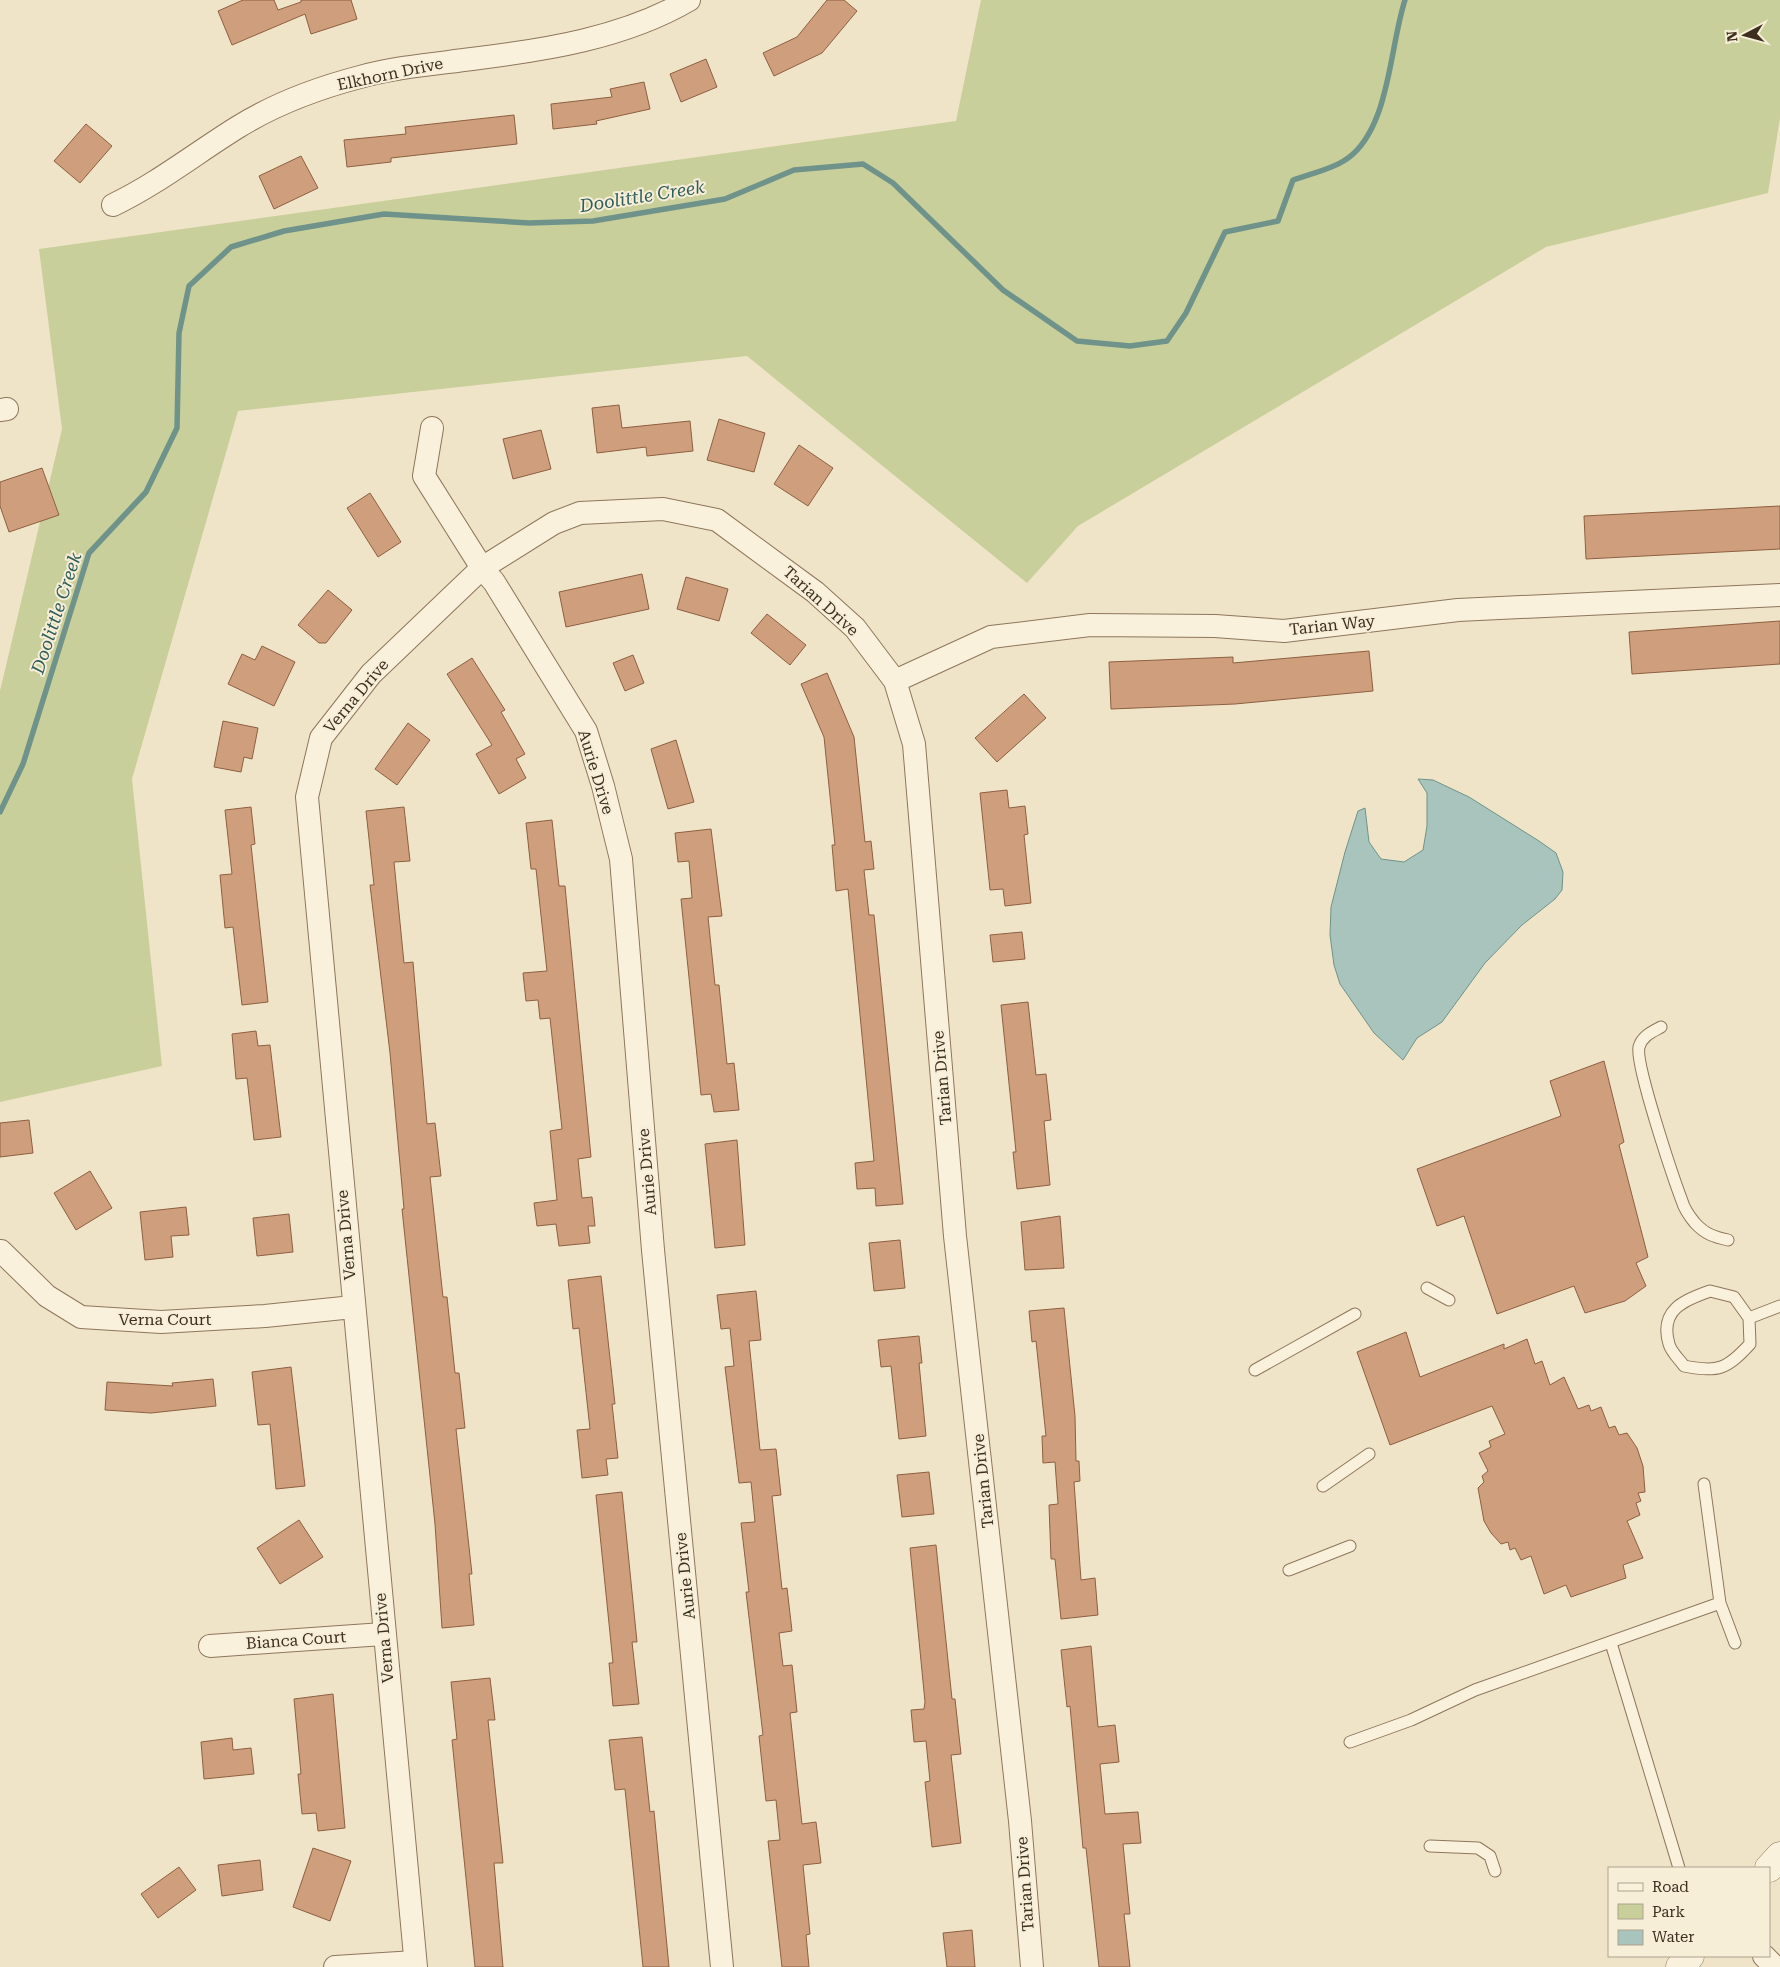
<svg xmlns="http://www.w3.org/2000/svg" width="1780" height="1967" font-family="'Roboto Serif',serif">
  <rect width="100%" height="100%" fill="#f0e4c8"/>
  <path fill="#c9cf9b" d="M981 0H1780V118L1768 193 1546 247 1078 526 1027 583 747 356 238 411 132 779 162 1066 0 1102V691L62 429 39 249 956 121Z"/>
  <path fill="#a9c4bc" stroke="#6f938a" d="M1418 779 1433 780 1469 797 1539 841 1556 853 1563 872 1562 890 1555 899 1522 925 1485 963 1442 1022 1417 1038 1403 1060 1374 1033 1340 984 1334 965 1330 935 1331 907 1345 852 1358 811 1365 808 1369 842 1381 859 1404 862 1423 850 1427 826V793Z"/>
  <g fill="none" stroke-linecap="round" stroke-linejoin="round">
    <path stroke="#6f938a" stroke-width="5.5" d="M0 812 23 764 89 553 146 492 177 428 179 333 189 286 231 247 284 231 384 214 529 223 593 221 725 199 794 170 863 164 893 183 1003 290 1077 341 1130 346 1167 341 1186 313 1225 232 1278 221 1293 180C1313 173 1338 168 1353 154 1390 120 1390 46 1405 0"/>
  </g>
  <path fill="#cf9f7d" stroke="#8d5f41" d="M243 0H274L278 10 301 2V0H351L357 19 311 34 305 14 232 45 218 11Z
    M827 0H844L857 11 822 53 774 76 763 53 797 37Z
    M706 59 717 87 681 102 670 74Z
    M644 82 650 109 596 121 597 124 553 129 551 104 612 97 610 89Z
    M514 115 517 144 391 158V162L347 167 344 140 406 134 405 127Z
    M86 124 112 146 80 183 54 161Z
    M301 156 318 188 274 209 259 176Z
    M619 405 622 428 690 421 693 451 647 456 646 447 597 453 592 408Z
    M719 419 765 433 754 472 707 460Z
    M541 430 551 469 513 479 503 439Z
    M799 445 833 468 808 506 774 484Z
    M42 468 59 515 9 532 0 506V482Z
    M370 493 401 542 378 557 347 508Z
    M1780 506V549L1586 559 1584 516Z
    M642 574 649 609 566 627 559 592Z
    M686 577 728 589 719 621 677 609Z
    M328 590 352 610 326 643H319L298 625Z
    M767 614 806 645 790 665 751 633Z
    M1780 621V664L1632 674 1629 632Z
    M262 646 295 662 274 706 228 684 242 654 255 660Z
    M1369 651 1373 691 1235 704 1111 709 1109 662 1233 657V663Z
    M633 655 644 683 625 691 613 663Z
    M472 658 505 710 501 712 525 754 516 759 526 778 499 794 476 754 492 745 447 674Z
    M827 673 854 737 865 842 871 841 874 869 864 870 869 915H874L903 1204 876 1206 875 1188 857 1189 855 1163 874 1161 848 889 836 891 832 845H835L824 737 801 684Z
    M1024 694 1046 718 997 762 975 738Z
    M223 721 258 728 252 759 244 757 241 772 214 767Z
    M408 723 430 740 397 785 375 769Z
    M676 740 694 802 668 809 651 749Z
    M1007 790 1009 808 1025 806 1028 834 1024 835 1031 903 1005 906 1003 889 990 890 980 793Z
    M251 807 255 844 251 845 268 1002 242 1005 233 927 225 928 220 875 232 874 225 810Z
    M404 807 410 861 394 862 404 963 413 962 427 1124 435 1123 441 1176 430 1177 443 1297H447L455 1373H459L465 1428 456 1429 472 1574H469L474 1625 442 1628 435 1524 402 1209H404L390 1053 370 885H374L366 811Z
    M552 820 559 886H565L591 1157 578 1159 582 1198 592 1197 595 1226H588L590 1243 559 1246 556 1224 537 1226 534 1203 557 1200 550 1131 562 1129 550 1018 540 1019 538 1000 526 1001 523 973 547 971 536 869H531L526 823Z
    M711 829 722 916 708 917 715 985H719L727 1064 734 1063 739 1110 714 1112 711 1094 701 1095 681 899 692 898 689 861 678 862 675 833Z
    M1022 932 1025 959 993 962 990 935Z
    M1028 1002 1036 1075 1046 1074 1051 1120 1044 1121 1050 1185 1017 1189 1013 1152H1016L1001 1005Z
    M256 1031 258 1046 270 1045 281 1137 254 1140 247 1078 236 1079 232 1034Z
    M1604 1061 1624 1142 1619 1145 1648 1257 1636 1263 1646 1286 1625 1301 1585 1313 1574 1286 1497 1314 1464 1216 1437 1226 1417 1169 1561 1116 1550 1081Z
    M29 1120 33 1153 0 1157V1123Z
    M737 1140 745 1245 715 1248 705 1144Z
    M90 1171 112 1208 76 1230 54 1193Z
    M186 1207 189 1235 171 1236 173 1257 145 1260 140 1212Z
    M289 1214 293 1252 257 1256 253 1218Z
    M1060 1216 1064 1268 1025 1270 1021 1222Z
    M900 1240 905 1288 874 1291 869 1243Z
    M601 1276 615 1404H612L618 1458 606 1459 608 1475 582 1478 577 1430 590 1429 579 1328 573 1329 568 1280Z
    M756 1291 761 1340 749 1341 760 1450 776 1449 781 1495 772 1496 782 1589 787 1588 792 1631 779 1633 783 1666 792 1665 797 1712 790 1713 802 1824 816 1822 821 1863 803 1865 810 1934 806 1935 809 1967H782L768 1841 780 1840 776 1800 766 1801 759 1736 763 1735 746 1592H749L741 1523 755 1522 751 1482 739 1483 725 1367 734 1366 730 1328 721 1329 717 1295Z
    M1064 1308 1075 1416 1076 1461H1079L1080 1481 1074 1482 1081 1580 1095 1578 1098 1615 1061 1619 1055 1559H1051L1049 1505 1058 1504 1055 1462 1043 1463 1042 1436H1046L1036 1341 1032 1342 1029 1311Z
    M1406 1332 1420 1377 1504 1344V1349L1527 1339 1535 1364 1542 1361 1550 1385 1564 1377 1578 1409 1589 1405 1591 1411 1601 1407 1609 1428 1615 1426 1619 1435 1627 1433 1637 1448 1643 1466 1645 1492 1638 1493 1641 1501 1636 1503 1640 1515 1627 1521 1643 1558 1623 1565 1626 1578 1571 1597 1566 1585 1544 1594 1531 1556 1521 1560 1515 1548 1510 1550 1508 1542 1501 1544 1491 1533 1484 1521 1478 1488 1484 1482 1482 1476 1488 1471 1479 1453 1491 1447 1489 1441 1505 1434 1492 1406 1390 1445 1357 1352Z
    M919 1336 922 1363H919L926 1436 899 1439 891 1366 881 1367 878 1340Z
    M291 1367 305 1486 276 1489 270 1424 258 1425 252 1372Z
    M213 1379 216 1406 151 1413 105 1410 107 1382 173 1386 172 1383Z
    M929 1472 934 1514 902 1517 897 1475Z
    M622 1492 637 1642H632L639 1704 613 1706 609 1663H613L596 1495Z
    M299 1520 323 1557 280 1584 257 1548Z
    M936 1545 952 1699H955L961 1754 951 1755 961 1843 932 1847 925 1782 930 1781 926 1741 914 1742 911 1710 924 1709 925 1702 910 1548Z
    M1091 1646 1098 1727 1115 1725 1119 1762 1100 1764 1105 1814 1138 1812 1141 1843 1123 1844 1130 1914H1124L1130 1967H1099L1086 1848H1083L1070 1706 1067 1707 1061 1650Z
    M490 1678 495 1720H488L503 1863H494L503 1967H475L452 1740 457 1739 451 1682Z
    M333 1694 345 1828 318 1831 316 1813 302 1814 298 1774H301L294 1699Z
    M642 1737 650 1812 654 1811 669 1967H643L625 1789 615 1790 609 1740Z
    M232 1738 233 1750 251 1748 254 1774 204 1779 201 1742Z
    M313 1848 351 1861 330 1921 293 1907Z
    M260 1860 263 1890 222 1896 218 1865Z
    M179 1867 196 1890 158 1918 141 1894Z
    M972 1930 975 1967H947L943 1933Z"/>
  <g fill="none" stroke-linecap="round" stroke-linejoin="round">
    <g stroke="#8d765c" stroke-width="13">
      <path id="service" d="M1661 1027C1652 1032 1642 1036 1639 1047 1635 1064 1673 1177 1682 1201 1684 1208 1690 1217 1695 1223 1705 1234 1714 1237 1728 1240
        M1427 1288 1449 1300
        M1710 1291 1734 1297 1749 1318 1750 1344C1727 1369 1718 1373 1684 1366 1680 1360 1671 1352 1669 1344 1659 1310 1684 1300 1710 1291Z
        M1749 1318 1780 1306
        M1255 1370 1355 1314
        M1704 1484 1720 1603 1735 1643
        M1323 1486 1369 1454
        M1289 1570 1350 1546
        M1611 1643 1679 1868
        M1350 1742 1411 1720 1475 1690 1720 1603
        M1430 1846 1478 1848 1490 1856 1495 1871"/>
    </g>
    <g stroke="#8d765c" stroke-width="24">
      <path id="minor" d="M113 205C157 184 196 153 238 127 275 104 318 88 360 77 396 67 434 64 472 59 545 50 624 38 689 0
        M0 410 7 409
        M432 428 424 476 482 568 494 582 586 731 603 786 621 859 653 1250 722 1967
        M895 681 991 637 1090 625 1215 626 1284 631 1458 610 1780 595
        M1 1251 47 1296 81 1317 161 1322 265 1316 353 1307
        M210 1646 383 1634
        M1764 1956 1775 1967
        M335 1967 415 1962
        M416 1967 307 797 321 738 371 674 482 568 554 523 580 513 663 509 717 520 815 592 855 628 895 681 914 744 955 1236 1020 1821 1032 1967"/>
    </g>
    <g stroke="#8d765c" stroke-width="29">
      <path id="tertiary" d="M1769 1868 1780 1856
        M1680 1967 1690 1956"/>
    </g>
    <use href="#service" stroke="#faf1dc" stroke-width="11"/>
    <use href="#minor" stroke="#faf1dc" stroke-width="22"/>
    <use href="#tertiary" stroke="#faf1dc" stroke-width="28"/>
  </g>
  <g text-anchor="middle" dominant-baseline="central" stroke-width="4" stroke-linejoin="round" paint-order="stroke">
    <g font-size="16" fill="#3d2e20" stroke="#f7eed8">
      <text transform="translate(390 74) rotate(-12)">Elkhorn Drive</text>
      <text transform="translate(821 601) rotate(42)">Tarian Drive</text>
      <text transform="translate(1332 625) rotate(-6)">Tarian Way</text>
      <text transform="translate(356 696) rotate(-50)">Verna Drive</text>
      <text transform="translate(596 772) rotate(73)">Aurie Drive</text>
      <text transform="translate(942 1078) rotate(-95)">Tarian Drive</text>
      <text transform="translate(647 1172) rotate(-95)">Aurie Drive</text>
      <text transform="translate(346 1235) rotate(-95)">Verna Drive</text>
      <text x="165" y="1319">Verna Court</text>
      <text transform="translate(983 1481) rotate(-96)">Tarian Drive</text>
      <text transform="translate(685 1576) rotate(-96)">Aurie Drive</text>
      <text transform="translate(384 1638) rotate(-95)">Verna Drive</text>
      <text transform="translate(296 1640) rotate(-4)">Bianca Court</text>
      <text transform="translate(1025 1884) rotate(-94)">Tarian Drive</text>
    </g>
    <g font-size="18" font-style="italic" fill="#2f5d5a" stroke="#f7eed8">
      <text transform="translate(642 196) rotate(-9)">Doolittle Creek</text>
      <text transform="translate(56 613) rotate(-72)">Doolittle Creek</text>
    </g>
  </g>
  <rect x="1608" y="1867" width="162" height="90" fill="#f7eed8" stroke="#ada18e"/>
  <rect x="1618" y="1883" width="25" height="8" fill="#faf1dc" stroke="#ada18e"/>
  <text x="1652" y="1892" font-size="15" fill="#3d2e20">Road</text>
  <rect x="1618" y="1904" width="25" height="15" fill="#c9cf9b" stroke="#ada18e"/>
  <text x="1652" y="1917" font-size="15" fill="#3d2e20">Park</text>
  <rect x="1618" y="1930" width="25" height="15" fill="#a9c4bc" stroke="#ada18e"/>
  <text x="1652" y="1942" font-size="15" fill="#3d2e20">Water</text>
  <g transform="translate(1745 35) rotate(264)" stroke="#f7eed8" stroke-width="4" paint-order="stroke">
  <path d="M0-4L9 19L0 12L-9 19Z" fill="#3d2e20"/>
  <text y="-8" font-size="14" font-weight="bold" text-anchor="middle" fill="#3d2e20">N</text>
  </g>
</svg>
